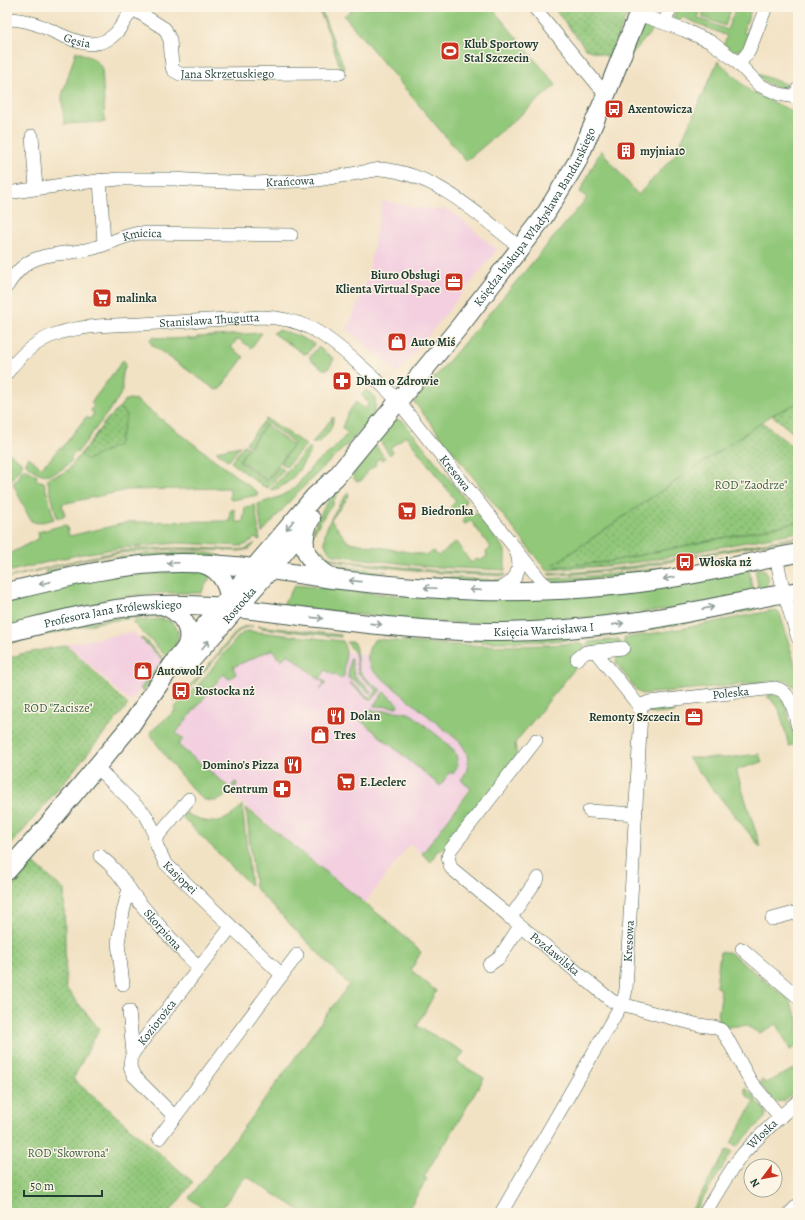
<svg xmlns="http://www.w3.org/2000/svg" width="805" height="1220" font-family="Alegreya,serif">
  <defs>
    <pattern id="park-dots" width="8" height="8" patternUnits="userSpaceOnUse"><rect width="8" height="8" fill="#92c87a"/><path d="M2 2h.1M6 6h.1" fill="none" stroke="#77a465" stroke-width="1.8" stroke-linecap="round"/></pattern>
  </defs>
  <rect width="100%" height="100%" fill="#fcf5e5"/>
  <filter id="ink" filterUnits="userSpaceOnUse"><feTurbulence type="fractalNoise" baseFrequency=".025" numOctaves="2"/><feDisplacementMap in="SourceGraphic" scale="8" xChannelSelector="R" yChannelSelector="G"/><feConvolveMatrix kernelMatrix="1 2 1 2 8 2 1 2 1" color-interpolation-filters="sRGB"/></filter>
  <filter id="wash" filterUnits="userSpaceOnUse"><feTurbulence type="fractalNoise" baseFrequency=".012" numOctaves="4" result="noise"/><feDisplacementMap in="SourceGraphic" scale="16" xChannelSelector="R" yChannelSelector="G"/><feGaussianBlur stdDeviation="0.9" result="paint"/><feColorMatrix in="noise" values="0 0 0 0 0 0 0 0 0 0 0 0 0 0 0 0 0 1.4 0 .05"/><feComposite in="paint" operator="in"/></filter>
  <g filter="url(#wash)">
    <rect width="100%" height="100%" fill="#f2e2c4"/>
    <path fill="#f3cfe0" d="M382 201 426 209 449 210 465 222 497 250 398 373 347 329 367 281Z
      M133 632 163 660 130 702 67 644Z
      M273 644 472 666 556 670 422 854 410 844 365 903 163 739 224 664Z"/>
    <path fill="#92c87a" stroke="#588257" d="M318 7H320L345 69 343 70 340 67 329 34Z
      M355 7H491L556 85 466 161 344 16Z
      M677 7H702L698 18 727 30 736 7H752L743 32 751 36 744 49 732 51 724 44 727 36 682 17 677 26 673 19Z
      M705 7H732L725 26 702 17Z
      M647 26H656L626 61 641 28Z
      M76 51 94 59 102 68 105 122 64 124 62 96Z
      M718 61 750 91 798 114V403L772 415 553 565 555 567 606 562 626 558 798 522V532L647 561 606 566 546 570 414 402 587 198 580 192 601 150 638 195 675 155Z
      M755 73 791 86C778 91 764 83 755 73Z
      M279 330 296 335 314 344 308 353 304 354 273 333Z
      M262 333 251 348 239 339 236 340 231 348 244 357 220 389 216 390 152 345 150 340 152 337 168 339 189 338 190 339H197V337Z
      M318 347 334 359 328 369H323L309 358Z
      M123 360 126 363 122 377V392L115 403 77 453 75 452 70 459 72 460C64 470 49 479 37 472 33 470 29 466 26 464V462L29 457 41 468 46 462 47 463 60 447 62 448 86 417 90 419 94 413 90 410 94 406 91 403Z
      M366 390 373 395 375 399V408L372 419 357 435 297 493 262 533 258 504 279 497 295 488 314 464 333 450 348 433 342 428C345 419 349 410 356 402L365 409 369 403 361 395Z
      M130 399 136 400 257 492 258 495 232 500 230 499V488L127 490 62 504 65 516 57 518 47 478 64 473 69 469 109 417 110 418 90 457C99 458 109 446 115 440V430L127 415 119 408 125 400Z
      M333 417C334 428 326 437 317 443H312Z
      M266 419 277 425 306 445 286 467 281 463 293 445 267 480 240 460 266 425 292 445 294 443 267 423 249 446 246 443Z
      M394 420H400L404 422 466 500C464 506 460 511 453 511L451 509V506L456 501 406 436 390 448 393 452 390 455 378 439Z
      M374 443 385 458 382 461 380 458 375 462 376 465 367 472 361 481H356L352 477 365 454Z
      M244 445 248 447 239 461 266 481H268L279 466 284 470 268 488 261 485 231 462Z
      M240 446 229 461 216 451Z
      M309 447 311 450 310 452C301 467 290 488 270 490Z
      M7 451 20 461 22 465 11 480 7 473Z
      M23 469H26L37 476 36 480 44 482 54 519 38 523 31 521 13 484Z
      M340 490 333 501V505L327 511 310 539C314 526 327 496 340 490Z
      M348 492 349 496 331 520 348 542 426 555 434 551 438 556 456 542 471 563 477 559 480 561 487 556 486 552 491 548 471 521 465 524 462 522C463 516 470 513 476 513L505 550V570L430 567 334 555C310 541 338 508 348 492Z
      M255 505 260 540 255 538 247 544 241 546 179 543 119 548 77 555 7 572V555L39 538 38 532 64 525 67 526 69 536 130 522 230 521V511L234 509 236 522H243L245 507Z
      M796 537 797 538 636 568 577 574 549 575 548 574 592 571 636 566Z
      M255 543 250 549 238 551 174 549 120 553 85 559 7 578 77 560 116 552 139 549 175 548H199L237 550 246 549Z
      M322 550 329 557 338 560 436 571 505 574V576L441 573 340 562 329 559 321 551Z
      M198 552 214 554 221 556 46 576 45 571C96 560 145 551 198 552Z
      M317 552 324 560 333 565 387 572 367 574 334 570 313 554Z
      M667 567 652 573 555 583 548 579 604 575Z
      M755 568 765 570 769 579 766 587 759 591Z
      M749 569 753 593 665 610 535 624 434 623 282 606 295 585 412 597H431Z
      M196 570 212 574 201 593H160L127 596 7 627V598L106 576Z
      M430 577 504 580 500 583H464Z
      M756 607 754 610C692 622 631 635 569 640 506 644 444 642 381 635L387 634Z
      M775 610 780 614 798 674V697L795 688 787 680 642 694 638 692 616 663 617 656 624 648V638L679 629Z
      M150 612 171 615 134 618 102 622 7 644V639L58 627Z
      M162 619C186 623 179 644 167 657L132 622 133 621Z
      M253 626 243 628 238 632 196 682 175 702 174 701 198 677 237 631 243 627Z
      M258 626 341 635V637L262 628Z
      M248 631 343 641 346 652 344 676 341 679 334 674 333 675 326 670 320 678 326 683 320 690 324 683 288 654 282 660 277 657 273 649 233 667 236 674 229 679 223 674 176 733 183 739 178 745 230 788 235 782 237 783 236 787 234 786C228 792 224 800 215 801 212 801 206 801 203 799 194 794 153 742 150 732L175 711 174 708 199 684 238 637 244 632Z
      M140 638 144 639 165 660 143 692 140 689 163 660Z
      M375 639C444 646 512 648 582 643L584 644 585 649 580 662 515 743 517 759 447 849 437 851 431 862 422 854 471 789 461 780C471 767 470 755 460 742L372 670C365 659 367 649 375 639Z
      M619 639 621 645 588 648 587 643 589 642Z
      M347 642H353C358 650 356 659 358 667 361 677 373 684 381 690L371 701 349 683H352L370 698 377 691 358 673 355 653 347 643Z
      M350 658H351L354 675 371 691 370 693 354 680 348 678Z
      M384 692 398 704 397 707 373 706Z
      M768 695C776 694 780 696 785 704L796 744 789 746 779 709 772 701 771 698H768Z
      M673 705 674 712 654 714 651 710H649L650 708Z
      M368 710C381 711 396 710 408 713 415 715 423 724 428 728 442 740 468 754 453 774L450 772 440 786 360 720Z
      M759 754 762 762 736 770 761 848 688 758H726Z
      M242 805 251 886 181 816 187 812V815C193 816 199 819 205 821 220 824 233 817 242 805Z
      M246 808 387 921 421 952 411 970 436 991 417 1026 464 1052 457 1062 484 1078 445 1144 444 1143 424 1177 427 1179 406 1213H304L246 1176 218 1213H210L189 1198 263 1102 326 1015 349 985 255 888Z
      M720 952H729L788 999 798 1018V1046L790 1050 777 1024 759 1033 745 1025 727 1027 717 1023 721 996 719 988 716 987Z
      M798 1067V1088L784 1101 775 1102 760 1084 762 1079 764 1083 772 1080Z
      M744 1088 747 1089 764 1109 766 1114 765 1118 737 1146 731 1143 754 1102 747 1096Z
      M727 1150 732 1152 694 1213 691 1211Z"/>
    <path fill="url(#park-dots)" stroke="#588257" d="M553 7H630L609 57 586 49Z
      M798 403V437L772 415Z
      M119 408 127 415 118 445 87 460 81 455 105 422Z
      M762 422 798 451V522L626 558 606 562 555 567 553 565Z
      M67 645 128 705 7 850V659L21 654Z
      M29 859 64 890 66 988 99 1029 73 1079 193 1182 169 1213H7V883Z"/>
  </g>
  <g filter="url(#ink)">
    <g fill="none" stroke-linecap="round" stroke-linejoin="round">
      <g stroke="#3f564a" stroke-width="14">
        <g id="street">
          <path d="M534 7 606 95"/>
          <path id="s1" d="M132 8 165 29 170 40 172 67 173 70 180 74 340 73"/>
          <path d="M638 14 684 30 711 42 736 61 759 85 779 94 795 97 798 89"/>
          <path id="s2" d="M7 19C19 19 32 22 43 27 66 36 94 56 116 33 123 25 128 16 133 7"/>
          <path d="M664 23 671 7"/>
          <path d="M739 64 749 51 766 7"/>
          <path d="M32 136 36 188"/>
          <path d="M100 180 104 244"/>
          <path id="s3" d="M7 193 69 184 119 179H175L203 181 255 183 317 180 381 169C438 174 478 215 521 248"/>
          <path id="s4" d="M7 286C12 278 18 270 25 265 41 252 70 254 90 249 107 245 122 236 139 233L291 235"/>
          <path id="s5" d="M7 373C20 355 36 341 56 334 82 325 114 325 141 324 181 322 222 319 262 317 303 318 323 333 353 359 368 372 384 386 398 401L542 582 550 588 555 590"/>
          <path d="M776 557 784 593 798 638"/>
          <path d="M496 590C514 584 524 570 516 551"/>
          <path d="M577 659 586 652 623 648"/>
          <path id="s6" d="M639 706 649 702 775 688C792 691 794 713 798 727"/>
          <path id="s7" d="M536 740 451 849 448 857 451 868 612 1001 660 1015 699 1025 714 1027 721 1030 727 1038 751 1082 780 1117"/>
          <path id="s8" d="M96 767 145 814 152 827 157 846 165 863 282 975"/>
          <path d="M589 811 636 814"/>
          <path d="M155 839 189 799"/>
          <path id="s9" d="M100 856C119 871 125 884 139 902 158 925 178 947 199 968"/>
          <path d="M510 918 538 878"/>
          <path d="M772 919 798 912"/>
          <path d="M742 949 798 997"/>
          <path d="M489 965 499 958 520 926"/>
          <path d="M123 984 118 943 123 912 129 888"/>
          <path d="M129 1011 133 1053"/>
          <path id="s10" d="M175 1117 134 1076C129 1067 129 1062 133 1053L231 927"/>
          <path d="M159 1138 297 955"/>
          <path id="s11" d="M501 1213 614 1017 623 1002 626 990 641 712 639 706 595 651"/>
          <path id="s12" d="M705 1213C717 1193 728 1173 742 1155 759 1135 779 1118 798 1101"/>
          <path d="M790 1213 798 1205"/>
        </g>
      </g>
      <g stroke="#3f564a" stroke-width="20">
        <g id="secondary">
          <path d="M308 524C298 550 310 564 332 578"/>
          <path d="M203 564C222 569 230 589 230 607"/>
          <path d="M7 592C64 578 121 563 181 563 232 563 282 572 332 579 381 585 431 589 480 591 540 592 601 589 660 580 706 573 752 562 798 553"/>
          <path d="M162 605C182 612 196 631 184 651"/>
          <path id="s13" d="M7 633C57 621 108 606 161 605 205 603 249 610 293 615 357 623 423 631 488 632 539 632 590 628 640 621 693 613 745 600 798 591"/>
          <path id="s14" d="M188 664 270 570 311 519"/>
          <path id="s15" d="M7 871 47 826 131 725 175 661 314 497 336 477 460 326 543 218 577 162 606 95 641 7"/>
        </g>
      </g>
      <use href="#street" stroke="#fff" stroke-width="13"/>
      <use href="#secondary" stroke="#fff" stroke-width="18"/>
    </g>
    <defs><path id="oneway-shaft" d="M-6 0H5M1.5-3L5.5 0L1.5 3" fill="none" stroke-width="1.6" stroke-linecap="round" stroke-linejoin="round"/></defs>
    <g stroke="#8f9e9a">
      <use href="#oneway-shaft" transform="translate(290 525) rotate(129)"/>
      <use href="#oneway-shaft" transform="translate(173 563) rotate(178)"/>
      <use href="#oneway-shaft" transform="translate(669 578) rotate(169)"/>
      <use href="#oneway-shaft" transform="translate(355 581) rotate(-174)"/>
      <use href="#oneway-shaft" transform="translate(45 583) rotate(166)"/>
      <use href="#oneway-shaft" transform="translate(430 588) rotate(-177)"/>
      <use href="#oneway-shaft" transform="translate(475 590) rotate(-178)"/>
      <use href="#oneway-shaft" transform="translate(708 608) rotate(-11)"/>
      <use href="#oneway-shaft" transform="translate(317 618) rotate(6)"/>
      <use href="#oneway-shaft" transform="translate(376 624) rotate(6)"/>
      <use href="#oneway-shaft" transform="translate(618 624) rotate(-8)"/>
      <use href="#oneway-shaft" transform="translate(205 645) rotate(-49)"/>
    </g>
  </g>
  <defs>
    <g id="stadium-square" transform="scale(1)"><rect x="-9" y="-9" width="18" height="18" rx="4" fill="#c8321e" stroke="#fcf5e5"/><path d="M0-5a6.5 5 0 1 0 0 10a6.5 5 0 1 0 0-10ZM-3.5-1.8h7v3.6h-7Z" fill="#fff"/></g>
    <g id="bus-square" transform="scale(1)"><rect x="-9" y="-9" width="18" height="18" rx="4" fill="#c8321e" stroke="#fcf5e5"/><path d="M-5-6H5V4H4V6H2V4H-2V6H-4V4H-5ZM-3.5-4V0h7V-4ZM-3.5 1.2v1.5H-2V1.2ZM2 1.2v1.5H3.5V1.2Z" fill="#fff"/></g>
    <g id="building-square" transform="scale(1)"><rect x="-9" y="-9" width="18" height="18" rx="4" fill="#c8321e" stroke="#fcf5e5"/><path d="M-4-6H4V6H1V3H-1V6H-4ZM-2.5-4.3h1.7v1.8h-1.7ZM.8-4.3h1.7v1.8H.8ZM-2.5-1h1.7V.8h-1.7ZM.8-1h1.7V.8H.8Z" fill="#fff"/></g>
    <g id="office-square" transform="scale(1)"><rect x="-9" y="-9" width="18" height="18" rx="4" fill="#c8321e" stroke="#fcf5e5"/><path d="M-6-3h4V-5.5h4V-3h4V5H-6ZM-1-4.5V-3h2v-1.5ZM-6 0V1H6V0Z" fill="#fff"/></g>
    <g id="supermarket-square" transform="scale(1)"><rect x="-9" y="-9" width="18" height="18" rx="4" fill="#c8321e" stroke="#fcf5e5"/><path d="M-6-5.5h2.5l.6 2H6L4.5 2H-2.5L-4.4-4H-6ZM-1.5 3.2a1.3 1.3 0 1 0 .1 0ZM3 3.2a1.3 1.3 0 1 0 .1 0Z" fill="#fff"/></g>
    <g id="shop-square" transform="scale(1)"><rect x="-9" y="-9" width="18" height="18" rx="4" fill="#c8321e" stroke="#fcf5e5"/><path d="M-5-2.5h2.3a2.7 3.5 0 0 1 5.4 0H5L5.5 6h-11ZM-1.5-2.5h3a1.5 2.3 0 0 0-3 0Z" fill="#fff"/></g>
    <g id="pharmacy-square" transform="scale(1)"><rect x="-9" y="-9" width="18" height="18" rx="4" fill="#c8321e" stroke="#fcf5e5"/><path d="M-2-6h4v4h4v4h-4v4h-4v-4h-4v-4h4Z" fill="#fff"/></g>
    <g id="restaurant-square" transform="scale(1)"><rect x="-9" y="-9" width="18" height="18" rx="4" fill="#c8321e" stroke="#fcf5e5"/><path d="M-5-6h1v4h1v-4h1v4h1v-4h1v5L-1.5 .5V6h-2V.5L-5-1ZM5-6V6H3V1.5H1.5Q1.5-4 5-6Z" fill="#fff"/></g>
  </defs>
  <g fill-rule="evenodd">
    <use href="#stadium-square" x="450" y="51"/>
    <use href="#bus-square" x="614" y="109"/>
    <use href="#building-square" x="626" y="151"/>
    <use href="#office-square" x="454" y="282"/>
    <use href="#supermarket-square" x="102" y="298"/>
    <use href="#shop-square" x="397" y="342"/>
    <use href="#pharmacy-square" x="342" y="381"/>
    <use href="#supermarket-square" x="407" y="511"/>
    <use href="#bus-square" x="685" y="562"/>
    <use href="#shop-square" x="143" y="671"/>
    <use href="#bus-square" x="181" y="691"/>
    <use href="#restaurant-square" x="336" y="716"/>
    <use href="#office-square" x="694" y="717"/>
    <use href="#shop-square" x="320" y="735"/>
    <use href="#restaurant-square" x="293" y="765"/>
    <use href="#supermarket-square" x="346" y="782"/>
    <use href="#pharmacy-square" x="282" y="789"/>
  </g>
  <g text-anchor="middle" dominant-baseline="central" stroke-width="3" stroke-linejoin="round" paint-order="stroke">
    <g font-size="12" fill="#1f3d34" stroke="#fcf5e5">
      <text stroke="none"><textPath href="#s2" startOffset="74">Gęsia</textPath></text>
      <text stroke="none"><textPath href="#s1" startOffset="137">Jana Skrzetuskiego</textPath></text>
      <text stroke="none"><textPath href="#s3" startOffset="284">Krańcowa</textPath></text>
      <text stroke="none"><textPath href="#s15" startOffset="842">Księdza biskupa Władysława Bandurskiego</textPath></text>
      <text stroke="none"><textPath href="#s4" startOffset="150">Kmicica</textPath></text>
      <text stroke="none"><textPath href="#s5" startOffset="218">Stanisława Thugutta</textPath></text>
      <text stroke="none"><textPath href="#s5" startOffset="527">Kresowa</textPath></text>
      <text stroke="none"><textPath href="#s14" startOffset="78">Rostocka</textPath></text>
      <text stroke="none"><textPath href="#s13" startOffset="108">Profesora Jana Królewskiego</textPath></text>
      <text stroke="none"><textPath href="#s13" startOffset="541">Księcia Warcisława I</textPath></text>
      <text stroke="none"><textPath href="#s6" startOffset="93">Poleska</textPath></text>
      <text stroke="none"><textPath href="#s8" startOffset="142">Kasjopei</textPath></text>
      <text stroke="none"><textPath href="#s9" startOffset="97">Skorpiona</textPath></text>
      <text stroke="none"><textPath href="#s11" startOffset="305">Kresowa</textPath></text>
      <text stroke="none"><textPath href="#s7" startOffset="293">Pozdawilska</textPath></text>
      <text stroke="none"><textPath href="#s10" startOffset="121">Koziorożca</textPath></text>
      <text stroke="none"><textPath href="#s12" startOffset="98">Włoska</textPath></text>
    </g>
    <g font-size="12" font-weight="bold" fill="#1f3d34" stroke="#fcf5e5" text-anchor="start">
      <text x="464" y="44">Klub Sportowy<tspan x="464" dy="14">Stal Szczecin</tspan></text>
      <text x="628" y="109">Axentowicza</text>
      <text x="640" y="151">myjnia10</text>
      <text x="440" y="275" text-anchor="end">Biuro Obsługi<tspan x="440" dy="14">Klienta Virtual Space</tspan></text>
      <text x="116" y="298">malinka</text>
      <text x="411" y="342">Auto Miś</text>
      <text x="356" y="381">Dbam o Zdrowie</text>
      <text x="421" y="511">Biedronka</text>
      <text x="699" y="562">Włoska nż</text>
      <text x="157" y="671">Autowolf</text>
      <text x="195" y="691">Rostocka nż</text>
      <text x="350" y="716">Dolan</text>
      <text x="680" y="717" text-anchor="end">Remonty Szczecin</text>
      <text x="334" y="735">Tres</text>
      <text x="279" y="765" text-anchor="end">Domino's Pizza</text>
      <text x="360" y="782">E.Leclerc</text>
      <text x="268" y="789" text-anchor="end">Centrum</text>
    </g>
    <g font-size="12" fill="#3c6046" stroke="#fcf5e5">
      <text x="751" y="485">ROD "Zaodrze"</text>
      <text x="58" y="708">ROD "Zacisze"</text>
      <text x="68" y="1153">ROD "Skowrona"</text>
    </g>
  </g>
  <rect width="805" height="1220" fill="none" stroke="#fcf5e5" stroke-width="24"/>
  <g transform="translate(763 1178) rotate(238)"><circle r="19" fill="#fcf5e5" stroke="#a4ab9e"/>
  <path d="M0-3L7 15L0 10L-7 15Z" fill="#c8321e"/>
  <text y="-6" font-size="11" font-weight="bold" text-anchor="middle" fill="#1f3d34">N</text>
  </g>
  <path d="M24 1190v6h78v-6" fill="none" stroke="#1f3d34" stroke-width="2"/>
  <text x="30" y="1190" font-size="12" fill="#1f3d34" stroke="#fcf5e5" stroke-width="3" paint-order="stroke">50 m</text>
</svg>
